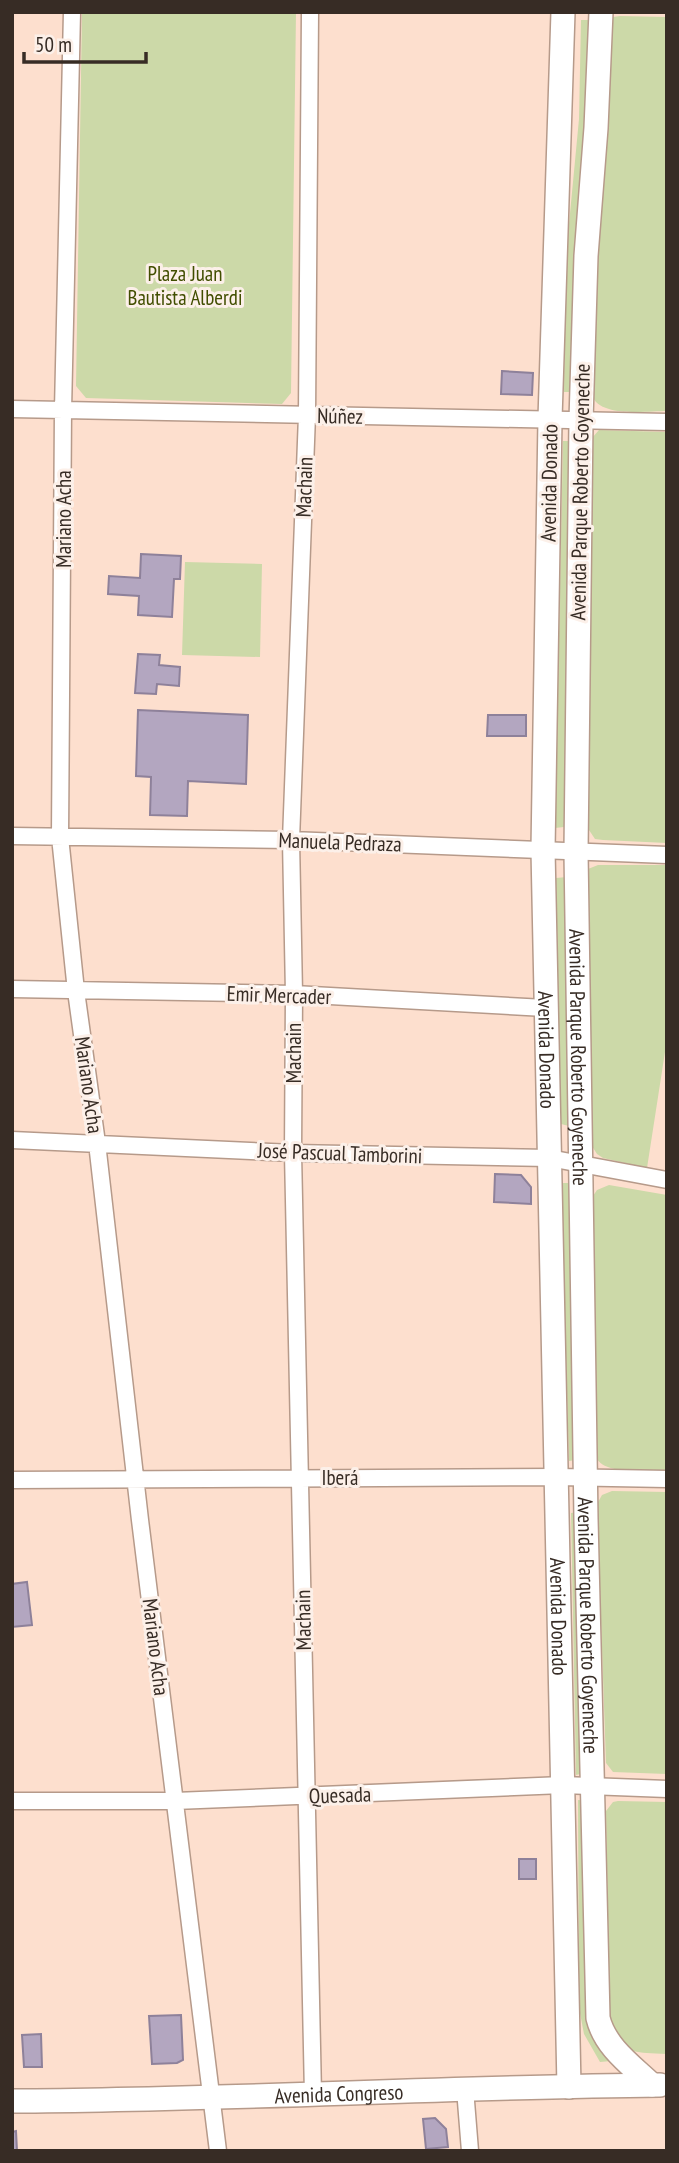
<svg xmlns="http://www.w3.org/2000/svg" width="679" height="2163" font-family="'PT Sans Narrow',sans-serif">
  <rect width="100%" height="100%" fill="#fddfce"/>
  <path fill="#ccd9a8" d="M82 12H296L291 393 282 404 86 398 76 386Z
    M620 16 667 17V411C647 411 599 418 592 395L606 28 613 17Z
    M581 20H590L573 392H564L565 266 579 119Z
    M599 430 667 432V843L603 840 595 839 587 827 589 447 592 438Z
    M563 441H571L564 827 555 828Z
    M185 562 262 564 260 657 182 655Z
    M598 865H667V1039L647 1168 603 1158 597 1154 590 1143 584 874 588 869Z
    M567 877 569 1126 561 1124 556 878Z
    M561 1183H572L576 1460 569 1461Z
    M609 1185 667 1195V1470C647 1469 602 1477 595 1455L593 1196 597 1190Z
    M612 1491 667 1492V1774L613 1772 606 1763 597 1504 602 1495Z
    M578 1512 585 1773 576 1775 571 1513Z
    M578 1800 589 1801 611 2061 600 2062 584 2034 579 2008Z
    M618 1801 667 1802V2054C630 2052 627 2056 610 2021L606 1811 613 1802Z"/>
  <path fill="#b3a6c0" stroke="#8e819a" stroke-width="2" d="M502 371 533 373 532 395 501 394Z
    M141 554 181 556 180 579H174L172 617 138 615 139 596 108 594 109 576 140 578Z
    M138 654 160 655 159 665 180 667 179 686 157 684 156 694 135 693Z
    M138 710 248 715 246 784 188 781 187 816 150 815 151 777 136 776Z
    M488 715H526V736H487Z
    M495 1174 521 1175 531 1187V1204L494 1202Z
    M27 1582 32 1625 12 1627V1584Z
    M519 1859H536V1879H519Z
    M181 2015 183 2060 177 2063 152 2064 149 2016Z
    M41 2034 42 2067H24L22 2035Z
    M435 2118 446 2129 448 2147 426 2149 423 2119Z
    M16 2131 17 2151H12V2132Z"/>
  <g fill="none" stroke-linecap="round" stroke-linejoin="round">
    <g stroke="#b69a8a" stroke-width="19">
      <path id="street" d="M72 12 63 410 60 837 76 991 97 1143 140 1520 218 2151
        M310 12 307 415 291 840 294 994 293 1153 313 2095
        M12 409 667 422
        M12 836 291 840 667 855
        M12 989 294 994 545 1008
        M12 1140 293 1153 549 1158 667 1180
        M12 1480 557 1477 667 1479
        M12 1801H175L563 1785 667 1789
        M465 2089 470 2151"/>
    </g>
    <g stroke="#b69a8a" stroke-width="26">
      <g id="secondary">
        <path id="s1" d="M563 12 550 419 543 850 569 2087"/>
        <path id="s2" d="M601 12 596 128 586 256 581 420 576 852 586 1519 598 2018C605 2047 631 2065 652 2085"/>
        <path id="s3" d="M12 2101C228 2100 444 2087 660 2085"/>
      </g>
    </g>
    <use href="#street" stroke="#fff" stroke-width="16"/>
    <use href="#secondary" stroke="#fff" stroke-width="23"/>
  </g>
  <g text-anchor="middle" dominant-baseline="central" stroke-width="6" stroke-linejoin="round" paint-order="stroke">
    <g font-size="21" fill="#414e00" stroke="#fcf0e9">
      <text x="185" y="273">Plaza Juan<tspan x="185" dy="24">Bautista Alberdi</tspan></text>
    </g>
    <g font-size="21" fill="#372c25" stroke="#fcf0e9">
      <text transform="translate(340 416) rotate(1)">Núñez</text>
      <text transform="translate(549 483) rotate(-89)">Avenida Donado</text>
      <text transform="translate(304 487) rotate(-88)">Machain</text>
      <text transform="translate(580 492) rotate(-89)">Avenida Parque Roberto Goyeneche</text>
      <text transform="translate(63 519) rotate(-90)">Mariano Acha</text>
      <text transform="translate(340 842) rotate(2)">Manuela Pedraza</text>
      <text transform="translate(279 995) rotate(2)">Emir Mercader</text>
      <text stroke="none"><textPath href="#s1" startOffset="1038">Avenida Donado</textPath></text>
      <text transform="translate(293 1053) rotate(-90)">Machain</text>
      <text stroke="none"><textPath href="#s2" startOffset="1046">Avenida Parque Roberto Goyeneche</textPath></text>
      <text transform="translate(89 1085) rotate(82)">Mariano Acha</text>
      <text transform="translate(340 1153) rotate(2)">José Pascual Tamborini</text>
      <text x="340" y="1477">Iberá</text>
      <text stroke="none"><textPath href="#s1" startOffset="1605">Avenida Donado</textPath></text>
      <text transform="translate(303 1620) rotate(-91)">Machain</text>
      <text stroke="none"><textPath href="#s2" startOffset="1614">Avenida Parque Roberto Goyeneche</textPath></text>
      <text transform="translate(156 1647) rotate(83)">Mariano Acha</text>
      <text transform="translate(340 1795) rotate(-2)">Quesada</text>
      <text stroke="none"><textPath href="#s3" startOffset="327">Avenida Congreso</textPath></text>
    </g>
  </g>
  <rect width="679" height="2163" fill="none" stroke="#372c25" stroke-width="28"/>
  <path d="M24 52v10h122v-10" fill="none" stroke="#372c25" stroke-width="3.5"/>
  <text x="35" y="52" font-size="21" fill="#372c25" stroke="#fcf0e9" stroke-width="5" paint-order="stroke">50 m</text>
</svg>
